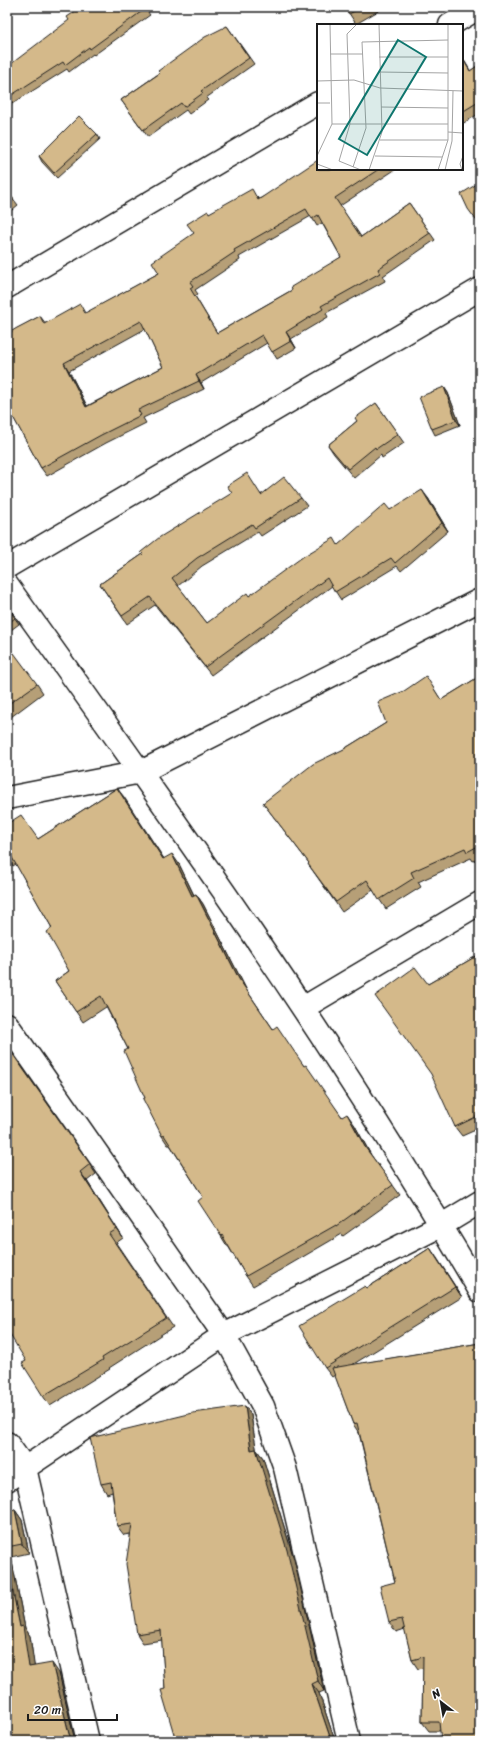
<svg xmlns="http://www.w3.org/2000/svg" width="487" height="1748" font-family="Sriracha,sans-serif">
  <rect width="100%" height="100%" fill="#fff"/>
  <filter id="ink" filterUnits="userSpaceOnUse"><feTurbulence type="fractalNoise" baseFrequency=".025" numOctaves="2"/><feDisplacementMap in="SourceGraphic" scale="8" xChannelSelector="R" yChannelSelector="G"/><feConvolveMatrix kernelMatrix="1 2 1 2 8 2 1 2 1" color-interpolation-filters="sRGB"/></filter>
  <g filter="url(#ink)">
    <g fill="none" stroke-linecap="round" stroke-linejoin="round">
      <g stroke="#1c1c1c" stroke-width="25">
        <path id="street" d="M450 25 480 7
          M7 287 318 103
          M7 567 480 289
          M7 585C172 815 337 1046 480 1291
          M7 798 141 772 480 600
          M303 1008 480 903
          M7 1024 224 1335 263 1406 285 1468 349 1741
          M7 1443 25 1468 88 1741
          M7 1480 224 1335 442 1225 480 1202"/>
      </g>
      <use href="#street" stroke="#fff" stroke-width="22"/>
    </g>
    <path fill="#b69f77" stroke="#1c1c1c" fill-rule="evenodd" d="M144 7 150 15 94 55 93 54 69 72 67 69 7 107V67Z
      M345 7H385L356 24Z
      M227 26 254 64 206 98 208 100 189 114 186 110 148 137 121 100Z
      M462 57 470 71 480 64V113L462 124Z
      M97 134 100 139 57 178 42 162 39 156Z
      M318 169H396L340 206 361 237 409 203 435 240 383 276 385 281 326 313 328 317 291 339 296 348 277 359 267 343 201 383 204 389 143 418 146 423 106 443 47 476 41 468 11 413 7 416V334L40 316 46 324 86 313 159 273 194 233 209 213 257 197 259 199ZM311 216 317 226 322 223 341 257 292 290 217 333 195 296 198 294 195 290 240 260 239 257ZM145 329 163 367 87 406 69 371Z
      M7 191 18 205 7 214Z
      M444 387 448 393 460 425 435 435 432 429Z
      M376 403 404 443 382 458 381 455 354 478 334 454 328 445 357 421Z
      M261 494 301 498 307 506 261 536 258 532 202 566 178 586 207 623 249 596 338 545 390 510 428 498 448 531 401 571 397 566 341 600 332 586 211 675 155 605 127 624 100 584 143 554Z
      M7 607 19 624 7 633Z
      M7 658 37 684 43 693 11 717 7 712Z
      M480 676V858L473 861 471 858 418 882 421 887 386 909 373 890 342 912 308 864 309 863 263 803 344 749 386 723 432 686 441 700Z
      M117 788 163 858 179 864 194 895 196 894 203 904 246 989 273 1029 304 1066 342 1117 354 1124 371 1155 400 1195 343 1236 342 1234 253 1286 246 1276 228 1246H227L221 1236 203 1197 170 1145H168L162 1136 145 1098 128 1049 106 1007 83 1022 55 981 69 971 52 928 16 864 13 866 7 858V824L38 839Z
      M480 954V1128L462 1136 455 1127 428 984Z
      M7 1046 96 1174 87 1181 123 1238 116 1243 173 1327 109 1368 110 1369 50 1406 43 1396 26 1361Z
      M430 1248 462 1297 352 1365 480 1343 440 1731H429L422 1722 423 1668 418 1669 412 1660 405 1629 396 1632 389 1622 395 1582 359 1433 353 1424 335 1375 332 1377 325 1368 367 1288Z
      M245 1406 251 1415 256 1449 263 1458 294 1559 324 1691 319 1693 335 1741H176L165 1689 162 1640 143 1643 137 1634 130 1534 124 1535 117 1526 112 1492 107 1494 101 1484Z
      M15 1510 22 1520 29 1553 11 1557 25 1628 30 1636 34 1666 59 1673 75 1741H7V1511Z"/>
    <path fill="#948261" stroke="#1c1c1c" d="M462 57 476 80 470 71 462 58Z
      M286 332 291 339 296 348 291 341Z
      M64 363 69 371 91 414 86 407Z
      M196 375 201 383 204 389 199 381Z
      M444 387 448 393 460 425 456 420Z
      M422 490 428 498 448 531 442 523Z
      M117 788 124 797 170 868 163 859Z
      M172 854 179 864 199 906 192 896Z
      M196 894 203 904 246 989 239 979Z
      M347 1114 354 1124 372 1157 365 1147Z
      M80 1172 87 1181 123 1238 117 1229Z
      M430 1248 437 1258 462 1297 455 1287Z
      M245 1406 251 1415 258 1460 251 1450Z
      M256 1449 263 1458 294 1559 324 1691 318 1681Z
      M15 1510 22 1520 29 1553 22 1544Z
      M7 1552 11 1557 25 1628 30 1636 36 1677 29 1667 20 1627 7 1563Z
      M52 1663 59 1673 75 1741H73L69 1734Z
      M312 1684 319 1693 335 1741H333L330 1737Z"/>
    <path fill="#d4b98a" stroke="#1c1c1c" fill-rule="evenodd" d="M82 7H144L145 9 90 49 89 47 65 65 63 62 7 98V67L69 20 67 17Z
      M345 7H362L349 14Z
      M227 26 249 58 201 91 203 93 184 107 181 103 143 130 121 100 160 73 158 71 205 37Z
      M462 58 470 71 480 64V101L462 112Z
      M79 116 97 134 54 173 39 156Z
      M318 160V169H379L335 198 361 237 409 203 430 233 378 269 380 273 321 306 323 309 286 332 291 341 272 352 262 335 196 375 199 381 138 410 141 415 101 435 41 468 7 406V334L17 328 40 316 44 324 80 304 85 313 159 273 152 262 194 233 187 224 208 211 209 213 252 189 258 200ZM306 209 312 219 318 215 341 257 291 287 292 290 217 333 190 288 193 286 190 282 235 252 234 250ZM141 321 163 367 86 407 64 363Z
      M480 182V223L479 224 468 209 461 194Z
      M7 191 14 200 7 206Z
      M444 387 456 420 432 429 419 397Z
      M376 403 398 434 376 449 375 447 348 469 328 445 357 421 355 418Z
      M247 473 261 495 284 477 301 498 255 528 252 524 197 558 172 578 207 623 247 593 249 596 304 556 334 538 338 545 385 504 390 510 422 490 442 523 395 563 391 558 335 592 327 578 205 667 150 597 122 616 100 584 143 554 141 552 160 537 232 493 227 486Z
      M7 607 15 618 7 624Z
      M14 653 37 684 7 705V658Z
      M426 676 441 700 480 676V845L467 852 465 848 411 872 414 878 379 900 367 880 336 902 308 864 309 863 263 803 313 764 344 749 386 723 378 702 404 691Z
      M117 788 163 859 172 854 192 896 196 894 239 979 273 1029 277 1026 304 1066 306 1065 342 1117 347 1114 365 1147 393 1185 336 1226V1225L246 1276 222 1235 221 1236 198 1201 203 1197 164 1135 162 1136 143 1099 145 1098 124 1051 128 1049 101 996 76 1012 55 981 69 971 47 932 52 928 10 854 7 856V824L21 815 38 839Z
      M480 954V1115L455 1127 431 1074 375 996 415 967 428 984Z
      M7 1046 90 1164 80 1172 117 1229 109 1234 166 1318 102 1358 103 1360 43 1396 22 1363 26 1361 7 1330Z
      M430 1248 455 1287 325 1368 299 1326 365 1286 367 1288Z
      M480 1343V1741H441L439 1722H422L423 1657 412 1660 402 1619 389 1622 380 1586 395 1582 357 1423 353 1424 332 1368Z
      M245 1406 251 1450 256 1449 287 1550 318 1681 312 1684 330 1737 327 1738 329 1741H176L161 1690 165 1689 161 1630 137 1634 126 1564 132 1524 117 1526 111 1482 101 1484 90 1438 193 1413Z
      M15 1510 22 1544 7 1547V1511Z
      M7 1563 20 1627 23 1626 29 1667 52 1663 69 1734 72 1740 74 1741H7Z"/>
  </g>
  <g transform="translate(317 24)">
    <rect width="146" height="146" fill="#fff"/>
    <path fill="none" stroke="#a4a4a4" stroke-width="1" d="M40 0 30 10 33 100 22 137 44 146M13 30H46M62 33H131M62 48 131 49M0 57 37 56 63 64 146 67M0 79H13M64 83 131 84M15 100H131M131 108 146 109M63 116H131M0 132 15 100 13 0M58 132 125 133M0 140 16 146M36 143 49 104 45 18 131 16M52 146 65 108 62 0M121 146 131 116V0M128 146 135 117 136 67M145 146 143 140 146 132"/>
    <path fill="#0f766e" fill-opacity="0.15" stroke="#0f766e" stroke-width="2" d="M81 16 109 33 50 131 22 115Z"/>
    <rect width="146" height="146" fill="none" stroke="#1c1c1c" stroke-width="2"/>
  </g>
  <rect width="487" height="1748" fill="none" stroke="#fff" stroke-width="24"/>
  <rect x="12" y="12" width="463" height="1724" fill="none" stroke="#1c1c1c" stroke-width="1.5" filter="url(#ink)"/>
  <g transform="translate(441 1702) rotate(329)" stroke="#ffffff" stroke-width="3" paint-order="stroke">
  <path d="M0-3L7 15L0 10L-7 15Z" fill="#1c1c1c"/>
  <text y="-6" font-size="11" font-weight="bold" text-anchor="middle" fill="#1c1c1c">N</text>
  </g>
  <path d="M28 1714v6h89v-6" fill="none" stroke="#1c1c1c" stroke-width="2"/>
  <text x="34" y="1714" font-size="12" fill="#1c1c1c" stroke="#ffffff" stroke-width="3" paint-order="stroke">20 m</text>
</svg>
